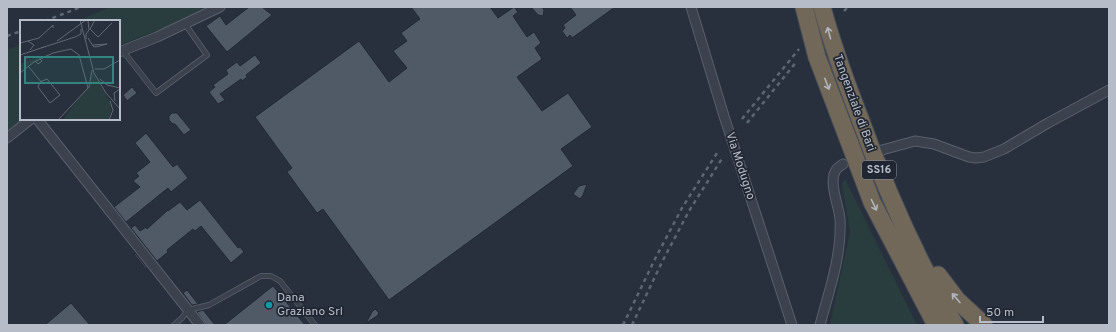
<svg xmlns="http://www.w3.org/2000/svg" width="1116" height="332" font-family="Overpass,sans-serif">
  <rect width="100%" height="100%" fill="#27303c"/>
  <path fill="#2a3d3e" d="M110 7H207L164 28 119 45V21H77Z
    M21 45V119H24L7 133V50Z
    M845 179 917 325H830L850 232 842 184Z"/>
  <path fill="#505a67" stroke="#222934" d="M249 7H262L272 15 227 52 206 26 220 16 226 25Z
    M411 7H490L498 18 514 7 518 12 513 16 527 37 534 32 541 43 535 48 542 59 517 77 542 111 568 93 592 127 561 149 573 166 389 300 323 209 317 213 287 172 292 168 255 117 359 41 389 82 407 68 393 51 407 41 401 33 420 19Z
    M531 7H542L544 10 543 16 538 15Z
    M570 7H615L572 38 570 35 567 38 562 31 565 28 563 25 576 15Z
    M255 55 261 63 246 75 247 77 242 81 241 79 220 94 225 100 218 104 209 92 215 87 213 85 228 74 226 70 237 62 240 66Z
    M132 87 137 93 127 101 123 95Z
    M172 113H177L191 130 184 135 175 124H173L169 120V116Z
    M146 133 173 167 177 164 188 178 171 192 168 188 126 222 114 207 140 187 133 181 139 176 136 173 150 162 135 143Z
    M587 184 583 195 580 199 573 194 579 186Z
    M200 200 238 248 240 247 244 252 231 263 201 226 195 231 193 229 167 250 168 252 157 261 131 228 135 225 140 231 146 227 147 229 168 210V211L180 202 187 210Z
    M135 253 147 268 146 269 134 254Z
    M273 286 305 325H224Z
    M187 290 198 304 192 305 183 293Z
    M71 303 90 325H45Z
    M375 309 379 313 377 316 366 323 372 312Z
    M203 310 215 325H206L197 312Z"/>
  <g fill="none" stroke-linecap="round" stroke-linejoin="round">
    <g stroke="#59606b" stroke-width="6">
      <path id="lane" d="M123 51 156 93 207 55 185 24
        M174 325 182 318 188 310 209 305 261 276H271L280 281 315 325"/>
    </g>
    <g stroke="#59606b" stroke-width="11">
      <path id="street" d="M691 7 724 116 792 325
        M119 52 157 37 220 7
        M37 119 200 325
        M7 138 31 119
        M882 150 915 141 934 144 969 157 976 158 984 157 1004 149 1048 123 1109 90
        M820 325C829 291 842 255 840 219 839 206 828 182 836 170 837 168 840 166 843 164"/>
    </g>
    <g stroke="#464d58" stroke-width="19">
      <path id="highway" d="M804 7 817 57 872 202 936 325
        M822 7C832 44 845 80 859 116 885 188 916 259 955 325
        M938 275 957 300 984 325"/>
    </g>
    <use href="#lane" stroke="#3b424d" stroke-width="4.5"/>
    <use href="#street" stroke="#3b424d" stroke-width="9"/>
    <use href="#highway" stroke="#726859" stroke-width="17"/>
    <path stroke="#5d6673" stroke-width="2.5" stroke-dasharray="4 4" stroke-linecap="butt" d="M844 11 848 7
      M45 21 81 7
      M7 36 21 31
      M742 119 799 49
      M747 123 797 61
      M623 325 655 259 682 208 717 153
      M632 325 662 262 689 211 723 157"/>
  </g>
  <defs><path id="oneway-shaft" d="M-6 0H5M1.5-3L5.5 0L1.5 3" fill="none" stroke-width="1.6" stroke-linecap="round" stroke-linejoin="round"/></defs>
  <g stroke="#b0b4bd">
    <use href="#oneway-shaft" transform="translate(829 33) rotate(-105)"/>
    <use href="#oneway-shaft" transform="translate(827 84) rotate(69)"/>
    <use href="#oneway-shaft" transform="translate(874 205) rotate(65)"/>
    <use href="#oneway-shaft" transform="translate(956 298) rotate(-131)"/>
  </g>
  <circle fill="#0f9aa8" stroke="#202732" stroke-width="1.5" cx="269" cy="305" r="4"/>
  <g text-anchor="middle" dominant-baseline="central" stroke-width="3.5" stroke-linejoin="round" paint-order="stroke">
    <rect fill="#202732" stroke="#8a909b" stroke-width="1" x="862" y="161" width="34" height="18" rx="3"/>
    <g font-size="11" font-weight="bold" fill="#b7bdc8">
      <text x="879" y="170">SS16</text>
    </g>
    <g font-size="12" fill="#b7bdc8" stroke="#202732">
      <text transform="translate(854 103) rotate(70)">Tangenziale di Bari</text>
      <text transform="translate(740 166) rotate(72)">Via Modugno</text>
    </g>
    <g font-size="12" fill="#b7bdc8" stroke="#202732" text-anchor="start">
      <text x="277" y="298">Dana<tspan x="277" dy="14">Graziano Srl</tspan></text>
    </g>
  </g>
  <g transform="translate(20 20)">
    <rect width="100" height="100" fill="#27303c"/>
    <path d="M52 26 21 38 0 52V44ZM72 52 89 80 92 87 88 100H43L71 62Z" fill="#2a3d3e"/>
    <path fill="none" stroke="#616874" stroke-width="1" d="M60 0 74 53 86 73 100 89M75 0 70 9 78 17 92 3M68 18 73 26 75 27 87 24 73 25M66 19V14L69 10 68 0M8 21 14 25 10 30M37 21 66 0M0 23 19 18 33 5V8M21 28 55 17 61 14V9M0 35 24 27M15 41 18 44 22 41 20 39M8 46 22 63M75 49H84L100 40M0 53 14 42 33 33 51 29 59 35 68 68M27 59 40 75 30 83 18 67 20 62ZM80 59 87 65 100 68M95 81 94 73 100 69M38 100 69 67 72 50M89 100 93 90 90 81"/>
    <path fill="#318480" fill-opacity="0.15" stroke="#318480" stroke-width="2" d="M5 37H93V63H5Z"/>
    <rect width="100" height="100" fill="none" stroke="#b7bdc8" stroke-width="2"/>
  </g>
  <rect width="1116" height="332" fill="none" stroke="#b7bdc8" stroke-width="16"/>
  <path d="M980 316v6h63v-6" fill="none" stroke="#b7bdc8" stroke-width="2"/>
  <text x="986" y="316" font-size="12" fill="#b7bdc8" stroke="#202732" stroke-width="3" paint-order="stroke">50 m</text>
</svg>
